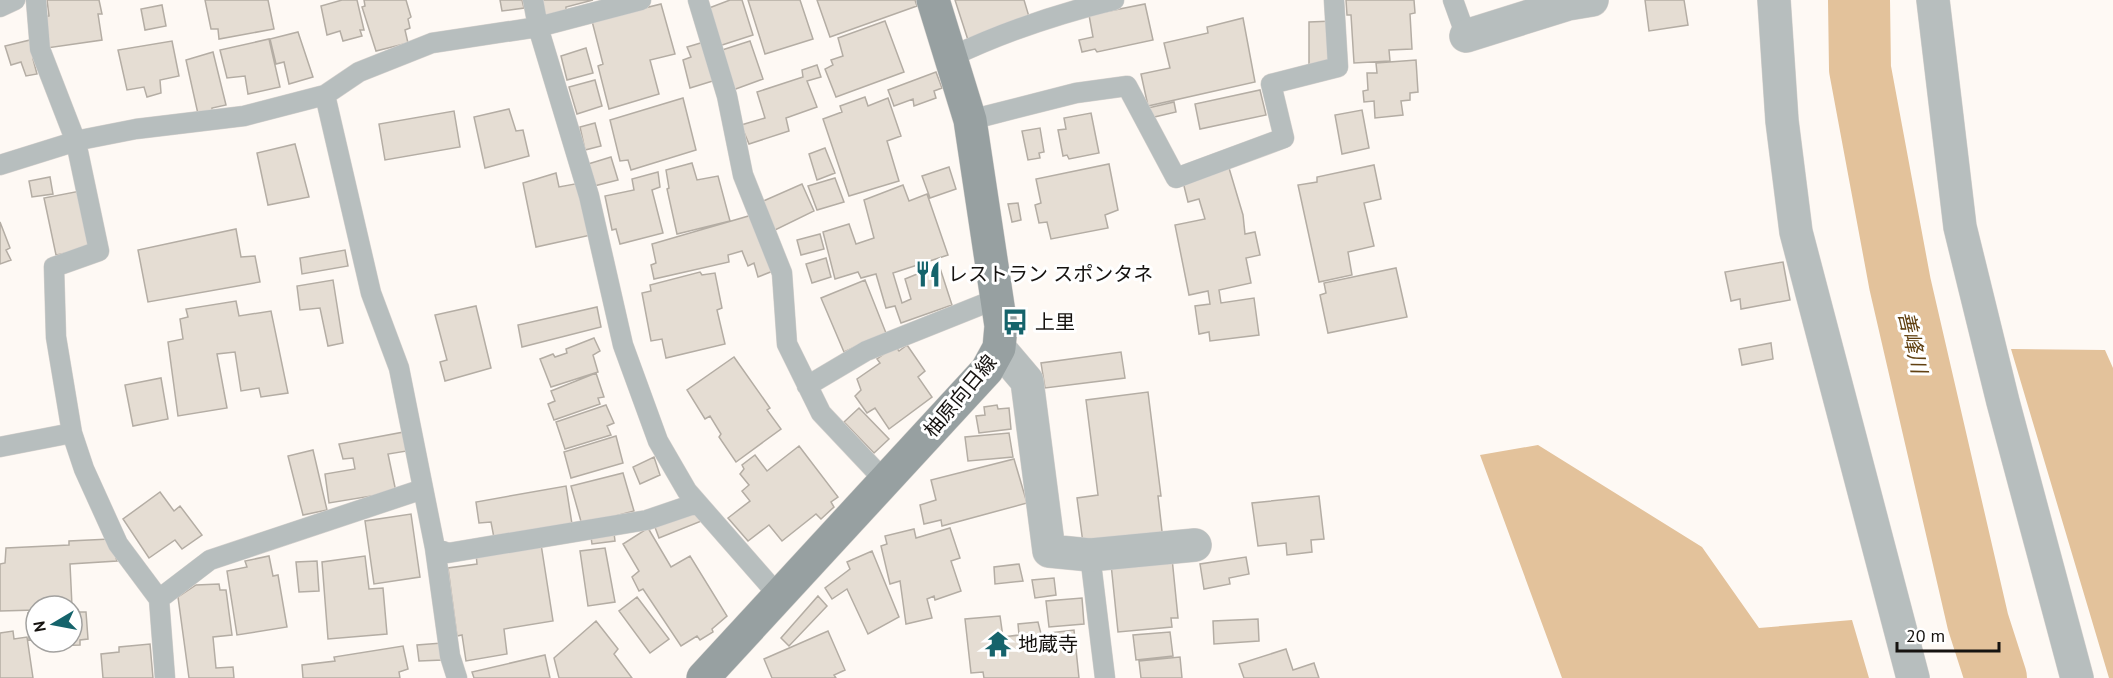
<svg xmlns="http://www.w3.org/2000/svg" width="2113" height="678" font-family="'PT Sans','Noto Sans JP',sans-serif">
  <rect width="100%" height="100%" fill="#fef9f4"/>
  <path fill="#e3c29b" d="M2011 349 2105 350 2113 368V678H2109Z
    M1538 445 1702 547 1759 628 1852 620 1869 678H1562L1480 455Z"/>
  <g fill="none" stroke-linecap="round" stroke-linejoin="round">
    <path stroke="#e3c29b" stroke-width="62" d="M1859 0 1860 69 1900 284 1978 622 1996 678"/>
  </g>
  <path fill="#e5ddd3" stroke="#b4ada4" stroke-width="1.5" d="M47 0H99L102 14H98L102 40 47 48 43 17 49 16Z
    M205 0H268L274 29 219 39 218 29H211Z
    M342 0H357L364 30H360L362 36 343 41 340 31 327 35 321 6Z
    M364 0H406L411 17 408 19 410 28 405 30 408 43 376 51 362 7 365 6Z
    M500 0H522L524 8 502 11Z
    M537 0H593L566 7V12L542 19Z
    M730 0H742L753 35 719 46 709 8Z
    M748 0H800L813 39 765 54Z
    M817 0H915L917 6 830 37Z
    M955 0H1024L1030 20 968 40Z
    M1346 0H1414L1415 13 1410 14 1412 49 1389 50 1390 61 1354 63 1351 15H1347Z
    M1645 0H1684L1688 25 1649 31Z
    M661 4 675 54 650 60 659 94 609 109 598 66 603 64 592 21Z
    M1145 4 1153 40 1097 52 1095 49 1082 52 1079 40 1093 37 1089 15Z
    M162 5 166 26 145 30 141 9Z
    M1243 18 1255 82 1148 106 1141 74 1170 68 1164 43 1208 33 1207 27Z
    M885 21 904 72 836 97 825 69 833 65 831 60 843 56 838 38Z
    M1333 21V67L1309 68V22Z
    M298 32 313 77 289 84 284 62 276 64 270 39Z
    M269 39 280 87 248 94 245 76 227 78 220 50Z
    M30 40 36 58 33 59 37 74 26 76 21 62 11 65 5 46Z
    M172 41 179 76 160 80 161 93 147 97 144 87 127 90 118 50Z
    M750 41 763 79 733 90 722 50Z
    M704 42 716 80 690 88 683 60 691 57 687 47Z
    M586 48 593 73 567 80 561 56Z
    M213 52 226 105 212 108V112L198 114 186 60Z
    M1416 60 1418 92 1410 93V100L1401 101 1403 115 1375 118 1374 101 1364 102 1363 91 1368 90 1367 73H1377L1376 63Z
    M817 65 821 77 807 81 817 107 786 118 789 131 749 144 741 125 765 118 757 92 803 77 802 70Z
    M936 72 942 88 934 91 936 98 914 106 913 99 894 106 888 90Z
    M595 80 602 106 577 114 569 87Z
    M1260 90 1266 115 1200 129 1195 104Z
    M865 97 868 106 888 98 901 136 887 141 899 181 849 196 823 119 842 112 840 106Z
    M683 98 696 150 631 170 628 160 620 161 610 120Z
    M1174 102 1176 112 1150 118 1148 108Z
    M509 109 516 131 523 130 529 156 485 168 474 117Z
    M1362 110 1369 148 1342 154 1335 115Z
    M454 111 460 147 385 160 379 124Z
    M1091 113 1099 153 1069 159 1067 155 1063 156 1058 130 1066 129 1064 118Z
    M595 123 601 146 585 150 580 127Z
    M1040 128 1044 152 1039 153 1040 158 1028 160 1022 131Z
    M295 144 309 197 268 205 257 153Z
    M825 148 835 173 817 180 809 154Z
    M611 157 618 180 594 186 588 164Z
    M692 163 697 180 718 176 730 221 677 234 667 189 669 188 666 170Z
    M1109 164 1118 210 1105 215 1108 228 1051 239 1047 222 1039 223 1035 205 1041 203 1036 179Z
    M1374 165 1381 199 1364 203 1374 246 1348 252 1352 275 1319 282 1298 185 1317 182V177Z
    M949 167 956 189 930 198 922 176Z
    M1229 168 1243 215 1245 234 1255 232 1260 255 1246 258 1251 283 1219 290 1221 303 1254 298 1259 335 1210 341 1209 332 1199 334 1195 306 1210 304 1208 291 1189 295 1175 225 1205 219 1199 199 1188 202 1183 182Z
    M658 172 660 187 652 190 663 233 620 244 616 229 612 230 605 196 634 190 632 179Z
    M556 173 559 187 580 183 591 235 536 247 523 183Z
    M50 177 53 194 32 197 29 181Z
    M835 178 844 202 817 210 808 186Z
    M802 184 814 211 773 231 761 202Z
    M903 185 909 201 927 194 948 255 893 273 902 303 911 299 905 279 939 265 952 305 901 323 895 306 886 308 876 274 861 278 858 272 835 279 823 232 849 224 856 244 874 238 864 200Z
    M80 191 93 248 56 255 44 198Z
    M1018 203 1021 220 1012 222 1008 204Z
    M752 215 773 271 758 277 754 263 748 266 742 251 728 255 729 262 654 279 651 265 656 263 652 244Z
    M0 222 10 248 6 250 11 260 0 264Z
    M236 229 241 257 255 256 260 282 148 302 138 250Z
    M820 234 824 249 801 255 797 240Z
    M345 250 348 266 302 274 300 258Z
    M826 258 831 277 812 283 806 264Z
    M1783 262 1790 300 1741 309 1740 299 1731 301 1725 272Z
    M1396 268 1407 317 1328 333 1320 295 1326 293 1324 283Z
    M700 272 702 275 715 273 722 308 717 310 725 344 666 358 662 339 651 341 642 293 651 291 650 285Z
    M333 280 343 343 328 346 320 308 300 310 297 286Z
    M865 280 886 333 844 352 821 298Z
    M236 301 239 316 271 311 288 393 261 397 259 388 241 391 235 352 217 354 227 408 178 416 168 342 183 339 180 319 188 317 186 309Z
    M476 306 491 368 445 381 440 362 447 360 435 315Z
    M597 307 601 327 522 347 518 325Z
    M594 338 600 351 593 355 598 372 551 387 540 359 553 354 555 357 567 353 566 349Z
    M1771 343 1773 359 1742 365 1739 349Z
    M907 345 925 371 918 377 932 397 889 429 875 408 867 413 855 396 861 390 857 379 880 363 877 359 895 346 899 351Z
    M1121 352 1125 378 1045 388 1041 363Z
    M734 357 770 408 767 410 781 429 736 462 719 437 721 434 710 416 705 419 687 390Z
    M596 373 604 397 598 398 600 404 554 420 548 404 555 401 551 391Z
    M161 378 168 419 133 426 125 385Z
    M1148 392 1161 496H1158L1163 540 1083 543 1077 498 1098 495 1086 400Z
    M606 405 614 423 607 426 611 435 565 449 556 422Z
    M997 405 998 409 1009 408 1011 429 979 433 976 416 985 415 984 407Z
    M859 408 889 439 874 453 844 422Z
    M404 432 407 451 388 454 396 492 329 503 325 474 355 469 353 458 343 459 339 444Z
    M1009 433 1013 457 968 461 965 437Z
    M616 436 623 463 571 478 564 452Z
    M799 446 838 497 831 502 834 507 821 519 816 514 782 541 769 525 748 541 728 518 750 501 742 491 749 485 740 474 744 469 742 465 755 455 767 471Z
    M313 450 327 510 303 515 288 456Z
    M654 457 660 475 640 484 633 467Z
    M1014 459 1027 503 942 526 941 520 924 524 920 505 936 500 931 480Z
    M623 473 634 511 582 525 571 486Z
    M566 486 572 524 494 538 491 522 479 523 476 502Z
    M160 492 174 511 180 506 202 535 182 549 175 540 149 558 123 519Z
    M1319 496 1324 539 1311 540 1312 552 1287 555 1286 543 1258 546 1252 503Z
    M694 507 704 520 659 538 653 522Z
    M411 514 420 577 374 584 365 521Z
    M648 528 671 567 690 556 727 616 712 629 713 632 700 640 697 636 681 646 643 589 639 591 632 577 639 571 623 544Z
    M950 528 960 558 951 561 961 591 935 600 934 596 927 599 932 618 906 624 900 581 890 584 881 546 887 544 885 536 914 529 916 538Z
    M614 533 615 541 592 544 591 537Z
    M110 539 117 561 70 564 72 606H36V610L0 611V564L5 563 6 548 69 545V541Z
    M541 544 553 621 504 629 507 654 466 661 462 635 457 636 448 568 477 564 476 554Z
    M605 548 615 602 588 606 580 551Z
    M872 551 899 617 868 634 847 589 832 599 825 588 850 569 847 562Z
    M269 556 273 576 278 575 287 627 237 635 227 571 247 567 245 561Z
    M365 556 369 589 383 588 387 634 328 639 322 562Z
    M1246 557 1249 574 1229 578 1230 584 1204 589 1200 564Z
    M1172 558 1178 618H1171L1172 627 1118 632 1111 564Z
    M317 561 319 591 299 592 296 562Z
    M1019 564 1023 581 995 584 994 567Z
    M1054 578 1056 595 1035 598 1032 580Z
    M219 584 220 590H226L232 635 213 637 216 668 233 667 234 678H189L178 597 196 585Z
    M818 596 827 606 789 646 781 638Z
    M637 597 669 639 650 653 619 611Z
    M1082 598 1084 624 1049 627 1046 601Z
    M72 612H86L88 639 80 640V645L43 646 42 642H72Z
    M28 613H36V641L29 640Z
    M1000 616 1003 637 1019 635 1018 624 1038 622 1041 634 1074 630 1079 678H984L983 672 971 673 965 619Z
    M1258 619 1259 641 1214 644 1213 621Z
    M596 621 618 649 614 654 632 678H559L554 658Z
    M13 631 14 639 27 637 33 678H0V633Z
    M828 631 845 670 834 675 836 678H772L764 659Z
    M1170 632 1173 656 1136 660 1133 635Z
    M442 643 443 660 419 661 417 645Z
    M150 644 153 678H103L101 654 119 652V647Z
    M403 646 408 669 399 672 400 678H303L302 665 335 661 334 657Z
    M1286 649 1293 670 1314 663 1319 678H1244L1239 664Z
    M545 655 550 678H474L472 672Z
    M1180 657 1182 678H1141L1139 661Z"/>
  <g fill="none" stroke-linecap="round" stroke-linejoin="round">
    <g stroke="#d9d4d0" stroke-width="21">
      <path id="service" d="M36 0 40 49 76 142 99 251 54 267 56 337 72 433 84 469 118 544 159 599 165 678
        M533 0 538 27 589 196 623 345 658 441 687 491 779 596
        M698 0 727 96 743 175 782 273 787 344 821 413 886 482
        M1453 0 1466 36
        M0 7 15 0
        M951 57C1003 32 1057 14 1114 0
        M325 95 371 293 399 368 435 548 450 656 457 678
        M970 120 1076 93 1127 86 1176 178 1284 138 1271 84 1338 67 1334 0
        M0 165 80 140 136 129 244 116 325 95 359 72 432 43 538 27 641 0
        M807 386 866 351 996 299
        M0 447 72 433
        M435 548 448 553 647 520 697 503
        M1090 555 1105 678
        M159 599 210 560 423 489"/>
    </g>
    <g stroke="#d9d4d0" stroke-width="34">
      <path id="minor" d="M1774 0 1782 121 1796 232 1913 678
        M1933 0 1960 227 2003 402 2077 678
        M1466 36 1568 4 1592 0
        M999 348 1027 381 1049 551 1090 555 1195 545"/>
    </g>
    <g stroke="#d9d4d0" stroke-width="34">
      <path id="secondary" d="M703 678 987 370 999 348 1001 326 970 120 933 0"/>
    </g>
    <use href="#service" stroke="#b7bebe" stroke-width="20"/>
    <use href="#minor" stroke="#b7bebe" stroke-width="33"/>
    <use href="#secondary" stroke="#97a0a1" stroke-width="33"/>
  </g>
  <defs>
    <g id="restaurant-bare" transform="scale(2.07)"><path d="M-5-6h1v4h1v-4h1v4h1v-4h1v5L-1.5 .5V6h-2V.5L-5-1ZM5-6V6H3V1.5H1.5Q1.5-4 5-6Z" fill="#15636b" stroke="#fff" stroke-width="2.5" paint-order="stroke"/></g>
    <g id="bus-bare" transform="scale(2.07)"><path d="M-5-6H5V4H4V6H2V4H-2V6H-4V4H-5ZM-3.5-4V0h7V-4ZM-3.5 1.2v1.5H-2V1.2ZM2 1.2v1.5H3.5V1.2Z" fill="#15636b" stroke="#fff" stroke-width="2.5" paint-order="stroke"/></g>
    <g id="temple-bare" transform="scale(2.07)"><path d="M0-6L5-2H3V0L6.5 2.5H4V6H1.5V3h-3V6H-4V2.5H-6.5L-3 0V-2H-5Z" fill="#15636b" stroke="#fff" stroke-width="2.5" paint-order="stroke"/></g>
  </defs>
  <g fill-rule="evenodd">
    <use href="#restaurant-bare" x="928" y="274"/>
    <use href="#bus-bare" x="1015" y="322"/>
    <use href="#temple-bare" x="998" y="644"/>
  </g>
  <g text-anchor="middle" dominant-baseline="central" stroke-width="6" stroke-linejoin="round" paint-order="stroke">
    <g font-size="20" fill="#161310" stroke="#fff" text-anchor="start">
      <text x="948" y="274">レストラン スポンタネ</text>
      <text x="1035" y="322">上里</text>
      <text x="1018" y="644">地蔵寺</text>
    </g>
    <g font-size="20" fill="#161310" stroke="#fff">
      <text transform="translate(960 396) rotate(-50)">柚原向日線</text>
    </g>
    <g font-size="21" font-style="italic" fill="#614112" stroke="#fff">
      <text transform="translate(1913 342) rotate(77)">善峰川</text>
    </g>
  </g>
  <g transform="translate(54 624) rotate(260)"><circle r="28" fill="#ffffff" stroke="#a2a19f" stroke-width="1.5"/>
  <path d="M0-4.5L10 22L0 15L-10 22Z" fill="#15636b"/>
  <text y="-9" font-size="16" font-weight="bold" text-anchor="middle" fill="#161310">N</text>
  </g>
  <path d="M1897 642v9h102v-9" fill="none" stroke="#161310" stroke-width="3"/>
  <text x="1906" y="642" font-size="18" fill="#161310" stroke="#ffffff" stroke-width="4.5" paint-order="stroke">20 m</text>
</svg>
